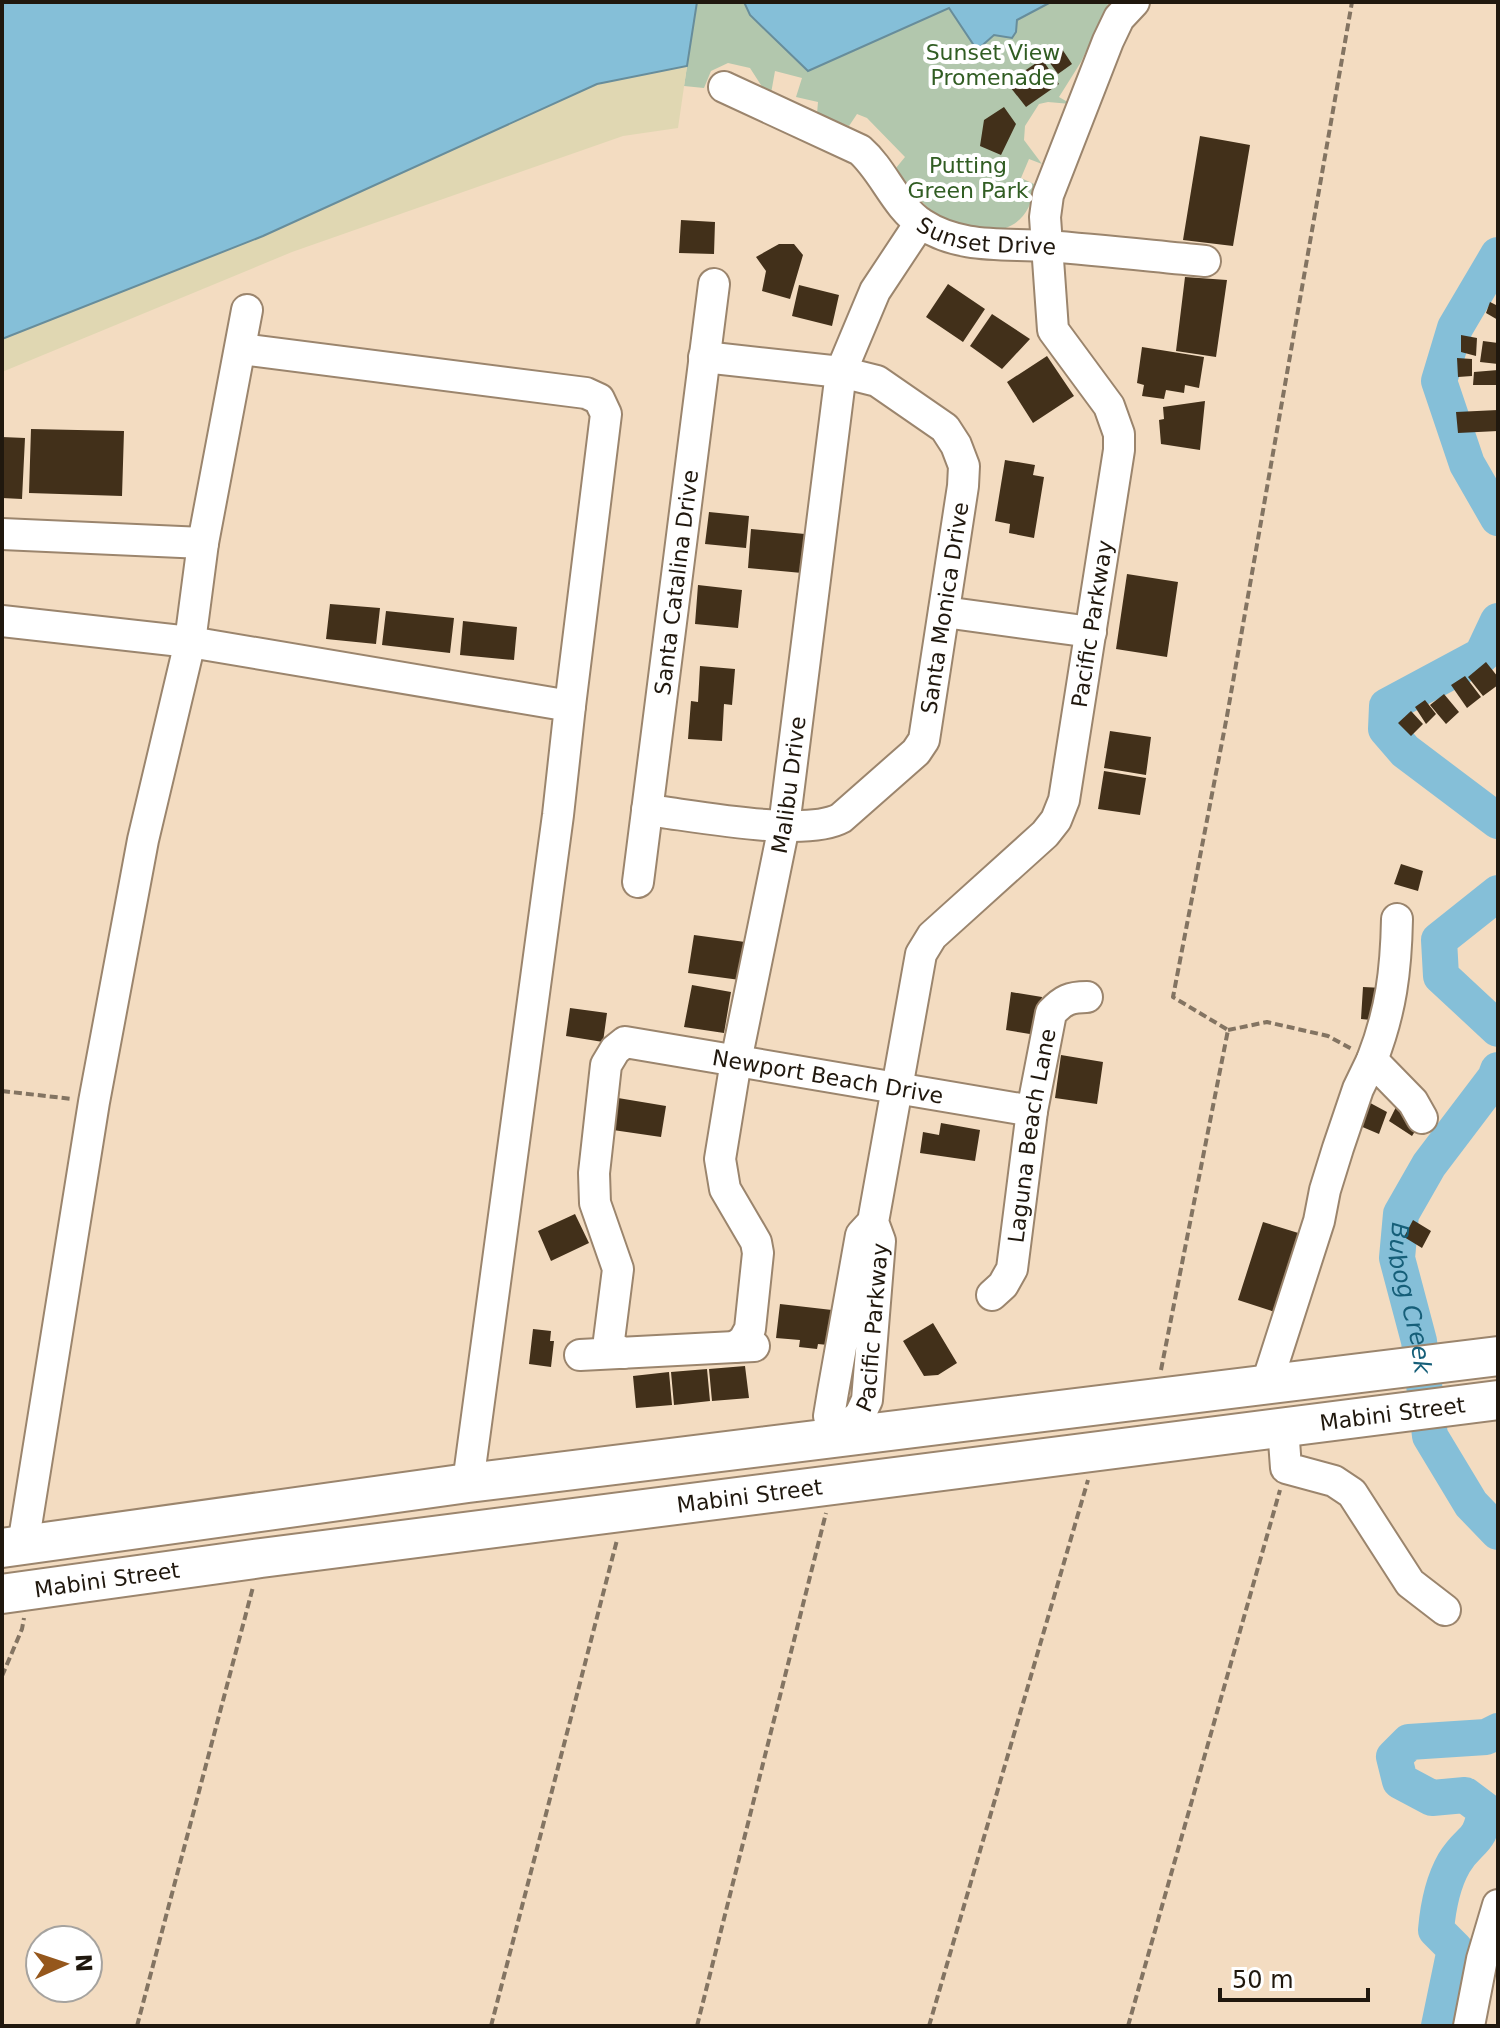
<svg xmlns="http://www.w3.org/2000/svg" width="1500" height="2028" font-family="'DejaVu Sans',sans-serif">
  <rect width="100%" height="100%" fill="#f3dcc1"/>
  <path fill="#b2c7ad" d="M697 2H744L750 15 955 2H1109L1081 62 1059 97 1071 104 1048 102 1039 104 1025 126 1024 140 1042 164 1029 159 1021 178 1034 184C1031 241 973 240 936 214 919 202 908 184 896 168L905 157 867 118 857 114 849 126 817 114 818 102 796 97 802 78 775 71 770 99 750 68 728 63 711 71 704 88 684 86Z"/>
  <path fill="#e0d7b2" d="M687 66 678 128 623 136 292 252 2 372V339L263 236 597 84Z"/>
  <path fill="#85bfd8" stroke="#678d9b" stroke-width="2" d="M2 2H697L687 66 597 84 263 236 2 339Z
    M744 2H1051L1017 20 1016 32 1012 38 994 35 977 50 949 8 808 71 750 15Z"/>
  <g fill="none" stroke-linecap="round" stroke-linejoin="round">
    <g stroke="#85bfd8" stroke-width="36">
      <path d="M1498 255 1455 328 1439 381 1467 464 1498 518"/>
      <path d="M1498 621 1482 655 1387 706 1386 729 1405 751 1498 821"/>
      <path d="M1498 893 1439 940 1441 976 1498 1029"/>
      <path id="s1" d="M1498 1070 1495 1078 1429 1165 1401 1214 1397 1258 1419 1341 1430 1436 1471 1504 1498 1532"/>
      <path d="M1439 2026 1455 1949 1436 1930C1438 1907 1442 1884 1454 1863 1470 1837 1480 1845 1485 1810L1465 1795 1432 1798 1400 1781 1394 1757 1409 1742 1486 1737 1498 1731"/>
    </g>
  </g>
  <path fill="#42301a" d="M1062 49 1072 64 1058 74 1047 59Z
    M1042 59 1059 84 1026 107 1007 83Z
    M1004 107 1016 124 1001 155 980 146 984 120Z
    M1200 136 1250 145 1233 246 1183 240Z
    M681 220 715 222 714 254 679 253Z
    M779 244H794L803 255 790 299 762 291 766 271 756 257Z
    M1185 277 1227 280 1216 357 1176 351Z
    M948 284 985 309 963 342 926 317Z
    M799 285 839 295 832 326 792 316Z
    M1490 302 1498 306V320L1486 313Z
    M992 314 1030 339 1002 369 970 346Z
    M1461 335 1477 338 1476 356 1461 352Z
    M1483 341 1498 343V364L1480 362Z
    M1142 347 1204 357 1199 388 1185 385 1184 393 1166 390 1164 399 1142 396 1144 385 1137 383Z
    M1047 356 1074 396 1033 423 1007 382Z
    M1457 358 1472 359V376L1458 377Z
    M1498 370V385H1473L1474 372Z
    M1205 401 1200 450 1161 444 1159 420 1164 419 1163 407Z
    M1498 410V431L1458 433 1456 412Z
    M31 429 124 431 122 496 29 493Z
    M2 437 25 438 22 499 2 498Z
    M1005 460 1035 465 1033 475 1044 477 1034 538 1009 533 1010 524 995 521Z
    M709 512 749 516 746 548 705 544Z
    M751 529 805 534 802 573 748 568Z
    M1127 574 1178 582 1167 657 1116 649Z
    M698 585 742 590 738 628 695 624Z
    M330 604 380 608 376 644 326 639Z
    M386 611 454 618 450 653 382 645Z
    M463 621 517 627 514 660 460 655Z
    M1486 662 1498 677V685L1483 696 1468 677Z
    M700 666 735 669 732 705 724 704 722 741 688 739 691 701 698 702Z
    M1465 676 1481 697 1467 708 1451 685Z
    M1444 694 1459 712 1446 724 1430 705Z
    M1425 700 1436 714 1426 724 1415 707Z
    M1411 711 1423 724 1411 736 1398 723Z
    M1110 731 1151 737 1146 775 1104 768Z
    M1104 771 1146 778 1140 815 1098 809Z
    M1401 864 1423 871 1418 891 1394 884Z
    M694 935 745 942 740 980 688 973Z
    M692 985 731 992 724 1033 684 1027Z
    M1363 987 1383 988 1381 1021 1361 1019Z
    M1011 992 1042 997 1036 1035 1006 1030Z
    M570 1008 607 1013 603 1042 566 1036Z
    M1061 1055 1103 1062 1097 1104 1055 1098Z
    M618 1098 666 1106 661 1137 613 1130Z
    M1361 1098 1387 1112 1379 1134 1353 1123Z
    M1396 1107 1421 1122 1412 1136 1389 1121Z
    M941 1123 980 1130 975 1161 920 1153 923 1132 939 1135Z
    M575 1214 589 1243 551 1261 538 1231Z
    M1413 1220 1431 1231 1422 1248 1404 1237Z
    M1263 1222 1308 1236 1284 1315 1238 1300Z
    M780 1304 832 1310 828 1345 818 1344 817 1349 799 1347 800 1340 776 1338Z
    M933 1323 957 1363 938 1375 924 1376 903 1341Z
    M533 1329 551 1331 550 1341H554L551 1367 529 1364Z
    M745 1366 749 1398 712 1401 709 1369Z
    M707 1369 710 1401 674 1405 671 1372Z
    M669 1372 672 1405 636 1408 633 1376Z"/>
  <g fill="none" stroke-linecap="round" stroke-linejoin="round">
    <g stroke="#9b856d" stroke-width="34">
      <g id="minor">
        <path id="s2" d="M724 87 860 150C884 171 895 206 922 224 960 249 1004 243 1046 246 1099 250 1152 256 1205 261"/>
        <path d="M241 349 586 393 599 399 606 414 570 706"/>
        <path d="M2 534 203 543"/>
        <path d="M944 612 1091 632"/>
        <path d="M2 621 190 642 570 706 558 815 468 1483"/>
        <path id="s3" d="M647 810C691 815 805 838 841 818L916 752 924 740 963 486 964 466 956 445 945 428 877 381 841 372 704 357"/>
        <path id="s4" d="M638 882 714 284"/>
        <path d="M1372 1060C1391 1011 1396 971 1397 919"/>
        <path id="s5" d="M873 1222 861 1235 833 1392 829 1416 835 1438 860 1415 867 1400 880 1241 873 1222 921 954 932 936 1045 834 1056 820 1064 800 1119 450V434L1109 406 1053 330 1045 217 1048 195 1108 41 1119 18 1134 2"/>
        <path id="s6" d="M992 1295 1003 1285 1012 1269 1032 1111 1051 1013C1063 1000 1070 997 1087 997"/>
        <path id="s7" d="M735 1347 744 1340 750 1329 758 1253 756 1242 725 1189 720 1159 736 1061 784 826 841 372 875 291 920 223"/>
        <path id="s8" d="M623 1353 614 1348 609 1340 618 1269 595 1203 594 1173 606 1065 615 1050 625 1042 1032 1111"/>
        <path d="M580 1355 754 1346"/>
        <path d="M1266 1386 1319 1221 1325 1190 1338 1148 1358 1089 1372 1060 1413 1102 1422 1118"/>
        <path d="M1283 1427 1286 1468 1334 1481 1352 1493 1410 1583 1445 1610"/>
        <path d="M23 1545 94 1102 143 840 190 642 203 543 247 310"/>
        <path d="M1469 2026 1482 1959 1498 1905"/>
      </g>
    </g>
    <g stroke="#9b856d" stroke-width="42">
      <g id="major">
        <path d="M2 1548 468 1483 1498 1356"/>
        <path id="s9" d="M2 1594 261 1558 1498 1400"/>
      </g>
    </g>
    <path stroke="#837462" stroke-width="4" stroke-dasharray="8 4" stroke-linecap="butt" d="M1228 1030 1267 1022 1328 1036 1352 1049
      M2 1091 72 1099
      M1161 1370 1228 1030 1173 997 1227 716 1352 2
      M2 1676 22 1629 24 1618
      M137 2026 253 1587
      M491 2026 617 1540
      M697 2026 826 1513
      M929 2026 1088 1480
      M1128 2026 1280 1490"/>
    <use href="#minor" stroke="#fff" stroke-width="30"/>
    <use href="#major" stroke="#fff" stroke-width="38"/>
  </g>
  <g text-anchor="middle" dominant-baseline="central" stroke-width="8" stroke-linejoin="round" paint-order="stroke">
    <g font-size="22" fill="#315d23" stroke="#fff">
      <text x="993" y="52">Sunset View<tspan x="993" dy="25">Promenade</tspan></text>
      <text x="968" y="165">Putting<tspan x="968" dy="25">Green Park</tspan></text>
    </g>
    <g font-size="22" fill="#20180e" stroke="#fff">
      <text stroke="none"><textPath href="#s2" startOffset="314">Sunset Drive</textPath></text>
      <text stroke="none"><textPath href="#s4" startOffset="302">Santa Catalina Drive</textPath></text>
      <text stroke="none"><textPath href="#s3" startOffset="444">Santa Monica Drive</textPath></text>
      <text stroke="none"><textPath href="#s5" startOffset="1118">Pacific Parkway</textPath></text>
      <text stroke="none"><textPath href="#s7" startOffset="584">Malibu Drive</textPath></text>
      <text stroke="none"><textPath href="#s8" startOffset="536">Newport Beach Drive</textPath></text>
      <text stroke="none"><textPath href="#s6" startOffset="168">Laguna Beach Lane</textPath></text>
      <text stroke="none"><textPath href="#s5" startOffset="348">Pacific Parkway</textPath></text>
      <text stroke="none"><textPath href="#s9" startOffset="1402">Mabini Street</textPath></text>
      <text stroke="none"><textPath href="#s9" startOffset="754">Mabini Street</textPath></text>
      <text stroke="none"><textPath href="#s9" startOffset="106">Mabini Street</textPath></text>
    </g>
    <g font-size="24" font-style="italic" fill="#165f79" stroke="#fff">
      <text stroke="none"><textPath href="#s1" startOffset="260">Bubog Creek</textPath></text>
    </g>
  </g>
  <rect width="1500" height="2028" fill="none" stroke="#20180e" stroke-width="8"/>
  <g transform="translate(64 1964) rotate(87)"><circle r="38" fill="#ffffff" stroke="#a6a39f" stroke-width="2"/>
  <path d="M0-6L14 30L0 20L-14 30Z" fill="#95571c"/>
  <text y="-12" font-size="22" font-weight="bold" text-anchor="middle" fill="#20180e">N</text>
  </g>
  <path d="M1220 1988v12h148v-12" fill="none" stroke="#20180e" stroke-width="4"/>
  <text x="1232" y="1988" font-size="24" fill="#20180e" stroke="#ffffff" stroke-width="6" paint-order="stroke">50 m</text>
</svg>
